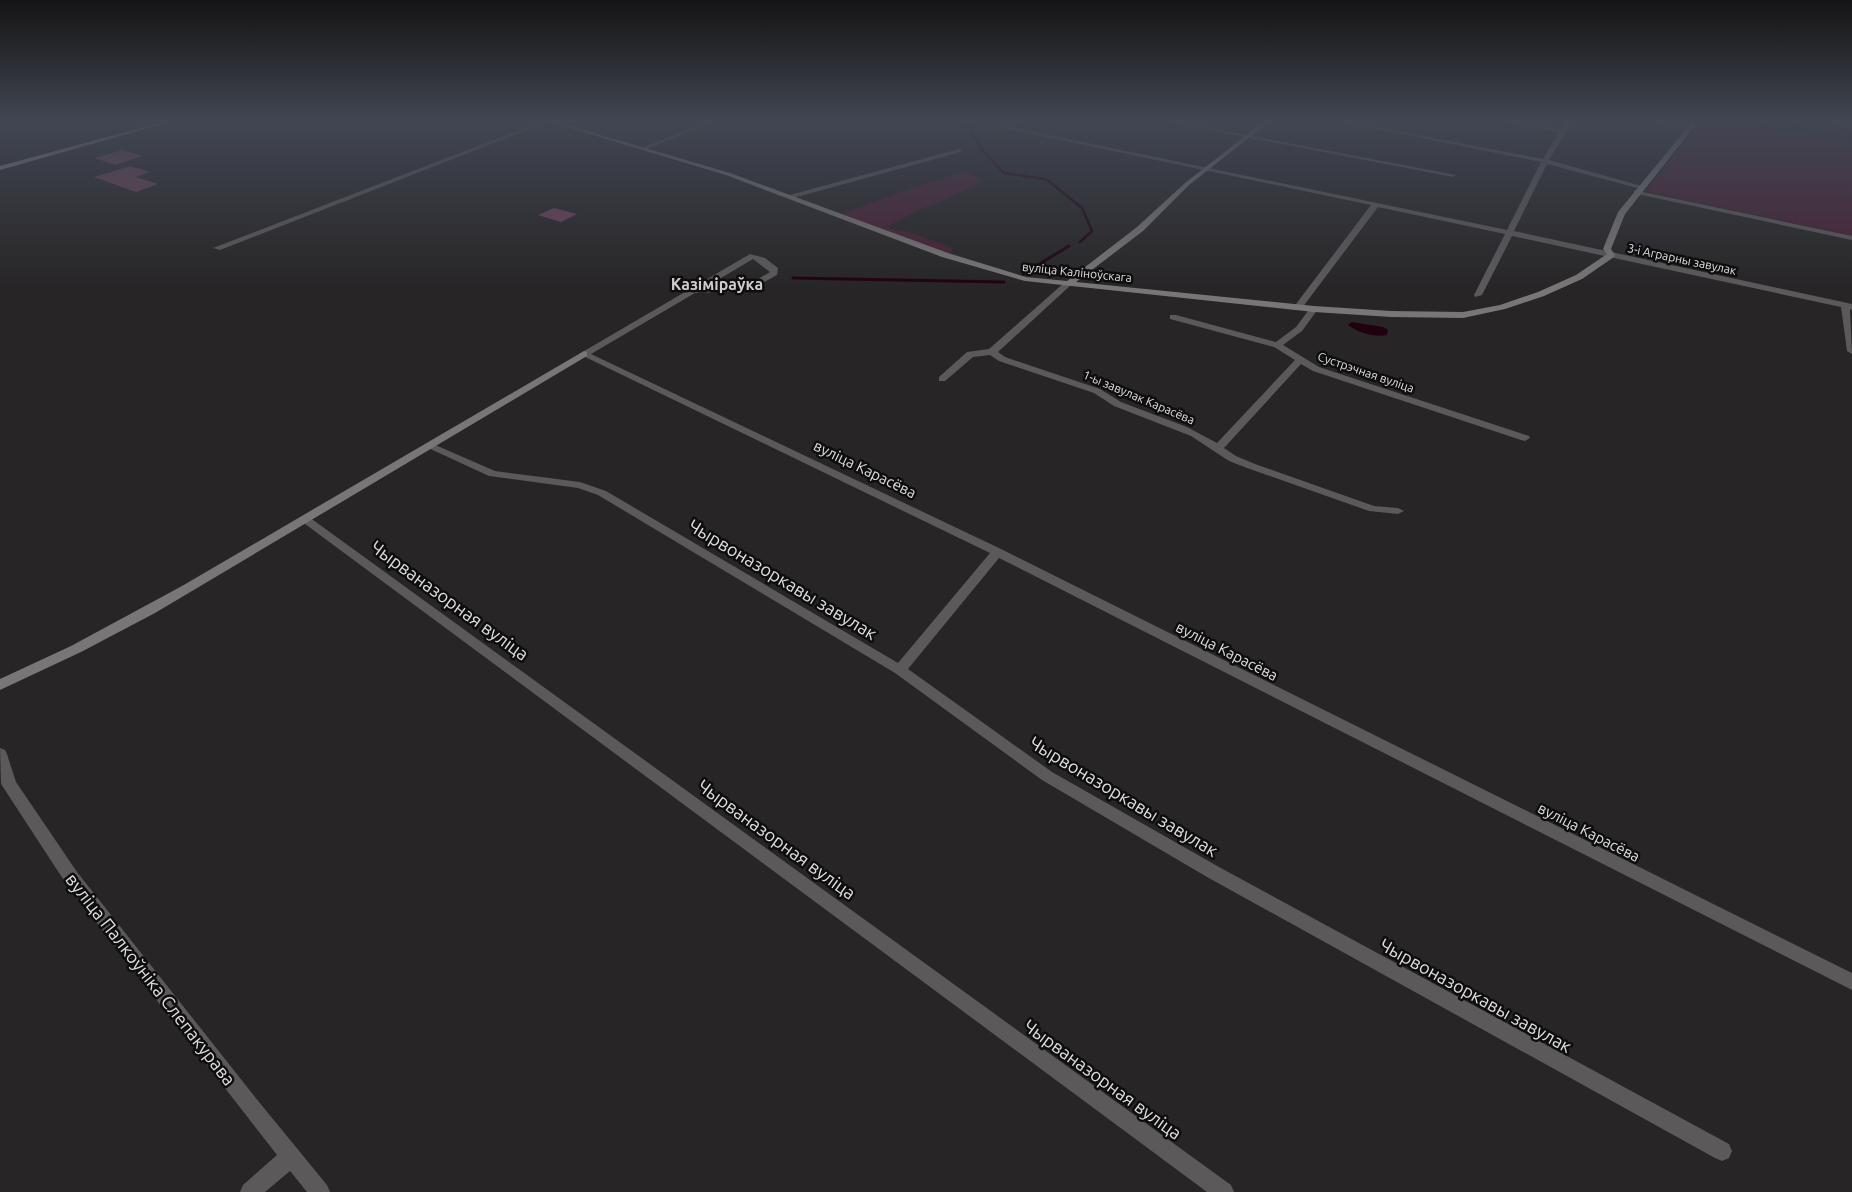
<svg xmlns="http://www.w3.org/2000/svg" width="1852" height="1192" font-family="Ubuntu,sans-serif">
  <rect width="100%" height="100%" fill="#272526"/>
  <path fill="#482033" d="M1701 122H1735L1852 143V236L1646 191Z
    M1768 122H1825L1852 130V137Z
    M965 171 984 181 937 204 923 208 888 226 891 229 906 231 948 246 953 250 950 253 941 252 842 214 904 191Z"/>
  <path fill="#210010" d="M1352 322 1383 327 1388 330 1387 335C1376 338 1356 332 1348 325Z"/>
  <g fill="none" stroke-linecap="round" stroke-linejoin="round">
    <path stroke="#210010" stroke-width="2.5" d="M965 122 983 151 1004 173 1046 179 1082 208 1092 231 1080 242
      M1067 247 1069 246"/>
    <path stroke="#210010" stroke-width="3" d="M1023 274 1069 246
      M793 278 1004 282"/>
  </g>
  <path fill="#6f4056" d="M122 150 142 156 115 165 95 158Z
    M130 166 150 172 136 177 158 184 136 192 94 177Z
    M554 208 577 214 561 222 538 215Z"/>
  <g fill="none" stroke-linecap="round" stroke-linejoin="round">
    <path fill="#5b595a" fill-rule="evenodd" d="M540 122H548L220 250 213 248Z
      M706 122H713L647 149 642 148Z
      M1167 122H1178L1456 175 1453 177Z
      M1341 122H1351L1543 159 1559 132 1511 124 1508 122H1519L1562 129 1566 122H1572L1549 160 1645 187 1641 189 1547 164 1514 231 1852 304V310L1850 309 1852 354 1847 351 1841 307 1512 236 1482 295 1475 297 1474 295 1505 234 1378 207 1302 308H1296V304L1371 205 1003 128 1006 126 1507 230 1541 162Z
      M1651 122H1663L1694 128 1691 130Z
      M1831 122H1839L1852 125V129Z
      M959 149 961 150V152L793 198 786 196Z
      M1634 190 1852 236V240L1637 194H1634Z
      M750 254 765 258 778 268 777 275 748 291 695 293 591 354 1001 549 1852 973V990L999 558 908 669 1052 772 1219 867 1729 1144 1732 1151 1729 1158 1722 1161 1715 1158 1207 877 1042 780 895 673 598 495 578 488 489 476 424 446 425 444H433L495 471 580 482 606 491 898 663 990 553 579 354ZM753 259 770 272 746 286 704 288Z
      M1065 282 1072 284 998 352 1005 357 1100 389 1121 402 1187 427 1217 443 1295 360 1274 347 1170 319V315H1176L1276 342 1296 327 1311 307H1317L1318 309 1302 331 1283 345 1319 367 1529 436 1530 438 1525 441 1521 440 1313 371 1301 364 1224 448 1236 456 1255 464 1374 506 1398 508 1404 511 1398 514 1369 511 1247 468 1229 461 1191 436 1114 406 1094 393 999 361 990 355 973 357 945 381H939V377L967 352 989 349Z
      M305 515 309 517 1231 1185 1234 1192H1207L301 521 299 519Z
      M0 748 5 750 7 754 16 782 77 872 259 1102 327 1185 330 1192H307L290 1171 265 1192H240L243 1185 277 1155 65 882 1 784Z"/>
    <path fill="#797677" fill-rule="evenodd" d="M549 122H557L730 173 948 253 1026 277 1067 281 1137 227 1185 183 1263 122H1269L1189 185 1143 231 1076 282 1314 306 1391 311 1463 312 1500 305 1538 292 1576 275 1607 254 1603 249 1618 212 1692 122H1698L1625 214 1611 249 1615 255 1614 257 1582 279 1544 296 1505 309 1463 318 1391 317 1314 312 1025 281 942 257 726 175Z
      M584 351 587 352V356L155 613 81 652 0 690V679L71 646 182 586Z"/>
    <path fill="#908d8e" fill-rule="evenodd" d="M162 122H170L0 170V166Z"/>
  </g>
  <linearGradient id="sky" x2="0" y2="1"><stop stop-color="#151415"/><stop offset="0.42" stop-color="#414652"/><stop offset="1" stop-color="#414652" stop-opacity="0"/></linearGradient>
  <rect width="1852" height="288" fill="url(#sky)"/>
  <g text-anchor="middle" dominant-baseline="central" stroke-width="5" stroke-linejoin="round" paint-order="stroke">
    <g font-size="12" fill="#e0dedf" stroke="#0f0e0f">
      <text transform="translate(1682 259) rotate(12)">3-і Аграрны завулак</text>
      <text transform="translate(1077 272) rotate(6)">вуліца Каліноўскага</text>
      <text transform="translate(1366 372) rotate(19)">Сустрэчная вуліца</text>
      <text transform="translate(1139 397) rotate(23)">1-ы завулак Карасёва</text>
    </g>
    <g font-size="15" fill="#e0dedf" stroke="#0f0e0f">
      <text transform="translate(865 469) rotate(26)">вуліца Карасёва</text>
      <text transform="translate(1227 651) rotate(27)">вуліца Карасёва</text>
      <text transform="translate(1589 832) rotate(27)">вуліца Карасёва</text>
    </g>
    <g font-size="16" font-weight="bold" fill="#d0ccce" stroke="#0f0e0f">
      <text x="717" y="284">Казіміраўка</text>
    </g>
    <g font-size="18" fill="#e0dedf" stroke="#0f0e0f">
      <text transform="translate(783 579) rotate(31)">Чырвоназоркавы завулак</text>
      <text transform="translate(450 600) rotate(36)">Чырваназорная вуліца</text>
      <text transform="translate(1124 796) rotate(31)">Чырвоназоркавы завулак</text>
      <text transform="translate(777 839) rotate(36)">Чырваназорная вуліца</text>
      <text transform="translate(151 979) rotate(52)">вуліца Палкоўніка Слепакурава</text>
      <text transform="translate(1476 995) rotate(29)">Чырвоназоркавы завулак</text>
      <text transform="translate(1103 1079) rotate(36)">Чырваназорная вуліца</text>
    </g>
  </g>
</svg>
